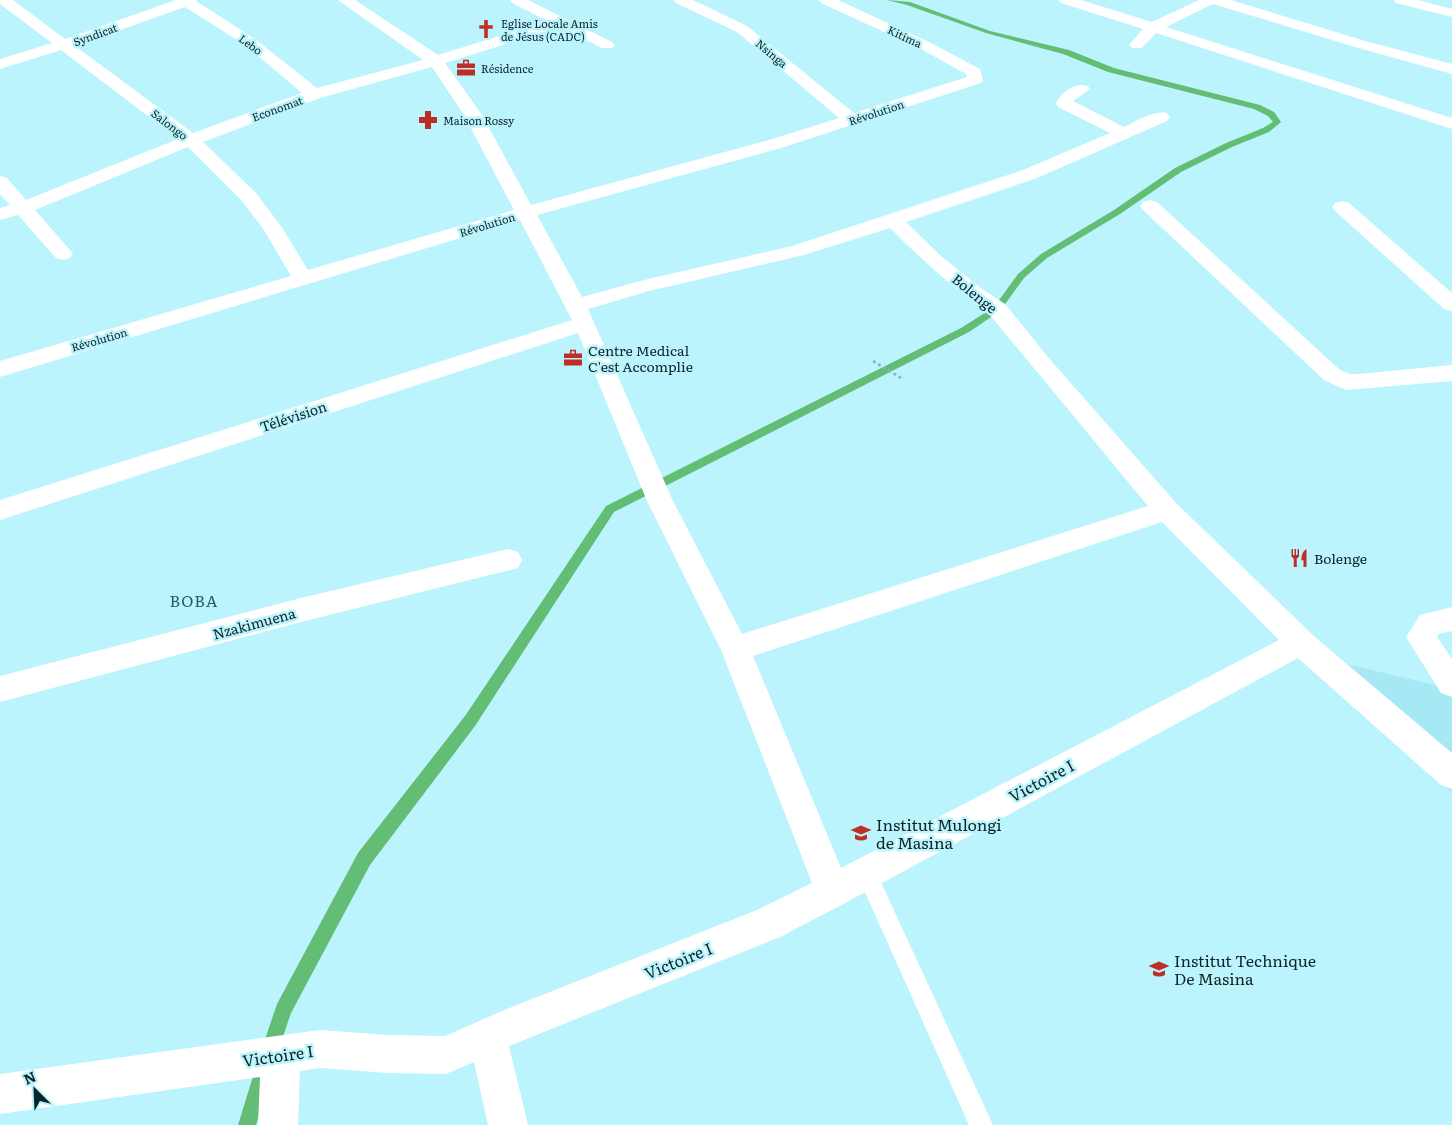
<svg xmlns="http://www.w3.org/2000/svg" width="1452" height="1125" font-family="Literata,serif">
  <rect width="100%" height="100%" fill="#bbf4fd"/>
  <path fill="#a6e9f4" d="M1321 658 1452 689V793Z"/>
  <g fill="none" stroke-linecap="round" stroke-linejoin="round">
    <path fill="#63bd75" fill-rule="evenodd" d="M887 0 910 2 990 31 1069 50 1114 68 1260 105 1274 112 1281 122 1269 132 1232 147 1181 172 1120 214 1047 258 1024 278 1000 311 969 332 614 512 475 726 370 865 291 1013 276 1057 270 1060 264 1057 261 1051 277 1004 358 853 465 716 606 506 961 328 994 307 1018 274 1041 254 1114 210 1175 168 1226 143 1263 128 1273 122 1268 116 1254 109 1108 72 1063 54 986 33 907 5Z
      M264 1061 270 1064 273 1070 256 1125H238L255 1070 258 1064Z"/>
    <path stroke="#85b3ba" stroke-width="2.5" stroke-dasharray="3 3" stroke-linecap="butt" d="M873 361 901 378"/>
    <path fill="#fff" fill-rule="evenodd" d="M866 862 873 865 993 1125H969L856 872 859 865Z"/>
    <path fill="#fff" fill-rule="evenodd" d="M0 0H13L65 39 176 0H197L196 1 255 39 317 88 423 60 338 0H355L438 55 548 21 512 3 510 0H528L612 42 615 45 612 48H602L560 27 445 63 482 115 531 205 769 140 839 118 737 32 676 3 674 0H693L747 26 854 113 967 77 966 74 919 48 821 3 819 0H838L929 42 980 69 983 80 981 83 781 148 537 215 582 297 644 280 792 246 1023 170 1110 133 1058 107 1056 103C1062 92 1075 82 1088 86L1090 89 1073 101 1124 127C1137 121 1153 110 1167 113L1170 117 1167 121 1037 178 906 222 941 256 978 286 1005 304 1047 356 1176 503 1316 638 1452 753V789L1441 785 1298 658 845 903 780 937 509 1046 528 1125H488L474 1062 446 1074 388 1073 320 1068 300 1071 298 1125H258L260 1077 0 1114V1074L320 1030 388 1035 445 1036 502 1011 757 910 812 883 721 650 647 501 578 333 0 520V500L572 320 520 220 0 377V361L291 276 264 230 242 201 188 147 35 210 70 250 73 254 70 258 63 260 56 258 18 215 0 220V208L10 205 0 194V176L7 178 26 200 178 139 61 50 0 69V59L52 43 0 4ZM185 7 245 45 302 93 193 133 75 46ZM432 67 464 115 514 210 308 270 283 229 256 193 203 142 320 98ZM890 228C921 259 953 288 989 314L1148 506 742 634 673 501 588 309 649 291 804 255ZM1162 522 1279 640 841 868 753 656Z
      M1059 0H1081L1152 22 1199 0H1231L1365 41 1452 64V74L1355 47 1213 4 1166 27 1452 118V129L1156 33 1142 48H1132L1129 45 1143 29 1061 3Z
      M1394 0H1418L1452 9V17L1396 3Z
      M1150 200 1157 202 1340 370 1350 374H1359L1452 365V381L1346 390 1324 380 1143 210 1140 206 1143 202Z
      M1342 201 1349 203 1452 293V311L1444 309 1335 211 1332 207 1335 203Z
      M508 549 518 552 522 560 518 568 301 622 0 702V676L301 598Z
      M1452 607V631L1439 634 1437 637 1452 659V697L1441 693 1406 637 1420 615Z"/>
  </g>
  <defs>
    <g id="church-bare" transform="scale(1.5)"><path d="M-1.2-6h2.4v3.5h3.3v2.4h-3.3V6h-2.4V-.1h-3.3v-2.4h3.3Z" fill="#bd2f26" stroke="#bbf4fd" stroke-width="2.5" paint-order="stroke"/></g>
    <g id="office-bare" transform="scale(1.5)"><path d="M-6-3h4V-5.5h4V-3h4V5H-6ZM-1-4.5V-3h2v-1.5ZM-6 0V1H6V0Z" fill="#bd2f26" stroke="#bbf4fd" stroke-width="2.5" paint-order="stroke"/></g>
    <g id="pharmacy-bare" transform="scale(1.5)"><path d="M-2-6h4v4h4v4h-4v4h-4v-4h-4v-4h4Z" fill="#bd2f26" stroke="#bbf4fd" stroke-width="2.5" paint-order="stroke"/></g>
    <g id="restaurant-bare" transform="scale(1.5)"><path d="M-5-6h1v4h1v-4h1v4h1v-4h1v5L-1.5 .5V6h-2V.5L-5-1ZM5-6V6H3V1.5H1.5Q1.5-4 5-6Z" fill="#bd2f26" stroke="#bbf4fd" stroke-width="2.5" paint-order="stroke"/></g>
    <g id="school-bare" transform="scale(1.5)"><path d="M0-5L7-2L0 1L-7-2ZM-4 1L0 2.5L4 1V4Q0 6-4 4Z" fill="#bd2f26" stroke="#bbf4fd" stroke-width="2.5" paint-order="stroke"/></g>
    <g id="university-bare" transform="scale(1.5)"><path d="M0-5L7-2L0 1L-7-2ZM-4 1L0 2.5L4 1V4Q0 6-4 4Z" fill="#bd2f26" stroke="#bbf4fd" stroke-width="2.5" paint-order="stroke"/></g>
  </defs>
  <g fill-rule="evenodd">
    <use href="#church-bare" x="486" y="29"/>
    <use href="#office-bare" x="466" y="68"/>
    <use href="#pharmacy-bare" x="428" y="120"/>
    <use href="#office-bare" x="573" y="358"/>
    <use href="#restaurant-bare" x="1299" y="558"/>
    <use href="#school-bare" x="861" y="833"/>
    <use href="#university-bare" x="1159" y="969"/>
  </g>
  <g text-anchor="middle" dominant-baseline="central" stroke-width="5" stroke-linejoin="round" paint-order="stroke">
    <g font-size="11" fill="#0e2528" stroke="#bbf4fd" text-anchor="start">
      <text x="501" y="23">Eglise Locale Amis<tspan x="501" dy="13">de Jésus (CADC)</tspan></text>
      <text x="481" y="68">Résidence</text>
      <text x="443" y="120">Maison Rossy</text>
    </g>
    <g font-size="11" fill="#0e2528" stroke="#bbf4fd">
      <text transform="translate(95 34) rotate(-20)">Syndicat</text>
      <text transform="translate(905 36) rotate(25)">Kitima</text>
      <text transform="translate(251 44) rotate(36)">Lebo</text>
      <text transform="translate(772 53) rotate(40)">Nsinga</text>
      <text transform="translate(277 108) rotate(-20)">Economat</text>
      <text transform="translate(876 112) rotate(-18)">Révolution</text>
      <text transform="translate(170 124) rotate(37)">Salongo</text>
      <text transform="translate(487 224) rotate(-17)">Révolution</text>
      <text transform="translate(99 339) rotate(-16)">Révolution</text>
    </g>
    <g font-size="14" fill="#0e2528" stroke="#bbf4fd">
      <text transform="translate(975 293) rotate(39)">Bolenge</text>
      <text transform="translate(293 416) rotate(-18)">Télévision</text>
      <text transform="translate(254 623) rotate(-15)">Nzakimuena</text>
    </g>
    <g font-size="14" fill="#0e2528" stroke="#bbf4fd" text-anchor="start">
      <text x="588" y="350">Centre Medical<tspan x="588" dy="16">C'est Accomplie</tspan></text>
      <text x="1314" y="558">Bolenge</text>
    </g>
    <g font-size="16" letter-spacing="1" fill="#255c64" stroke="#bbf4fd">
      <text x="194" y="600">BOBA</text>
    </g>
    <g font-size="16" fill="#0e2528" stroke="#bbf4fd">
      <text transform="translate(1041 780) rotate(-28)">Victoire I</text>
      <text transform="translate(678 960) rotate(-22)">Victoire I</text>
      <text transform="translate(278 1055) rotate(-8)">Victoire I</text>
    </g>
    <g font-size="16" fill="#0e2528" stroke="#bbf4fd" text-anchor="start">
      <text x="876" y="824">Institut Mulongi<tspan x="876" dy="18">de Masina</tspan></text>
      <text x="1174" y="960">Institut Technique<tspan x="1174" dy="18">De Masina</tspan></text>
    </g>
  </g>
  <g transform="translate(35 1090) rotate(336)" stroke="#bbf4fd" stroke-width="4" paint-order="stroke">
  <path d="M0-4L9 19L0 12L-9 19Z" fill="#0e2528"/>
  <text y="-8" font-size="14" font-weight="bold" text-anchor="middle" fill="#0e2528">N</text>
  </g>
</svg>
